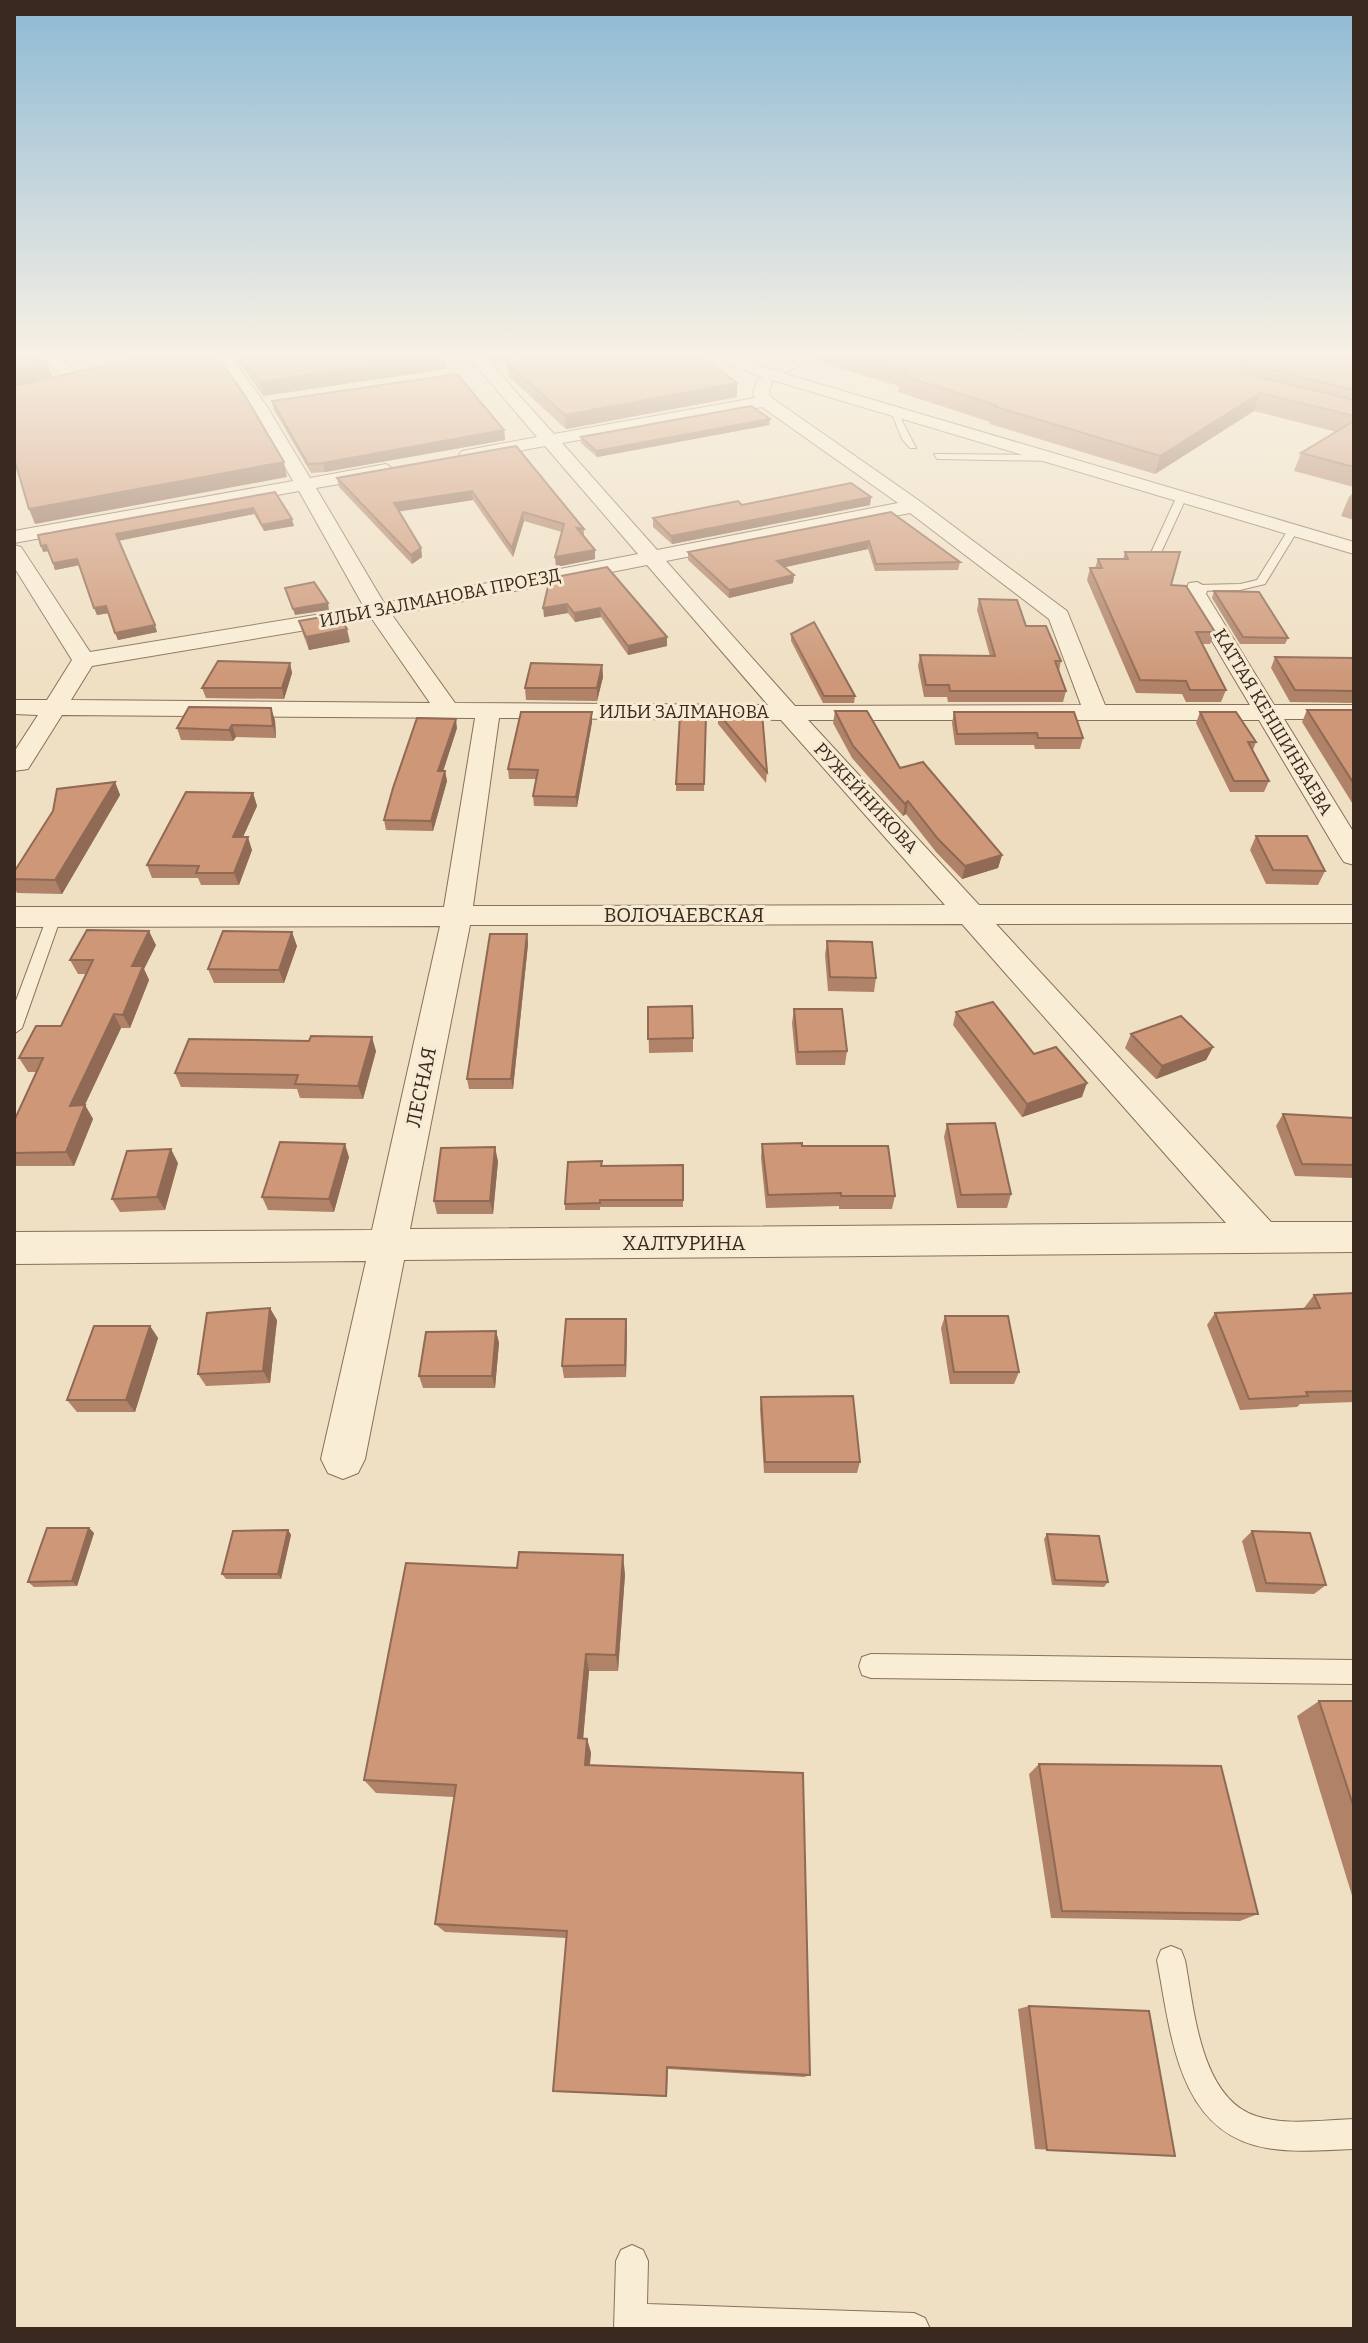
<svg xmlns="http://www.w3.org/2000/svg" width="1368" height="2343" font-family="Bitter,serif">
  <rect width="100%" height="100%" fill="#efdfc3"/>
  <g fill="none" stroke-linecap="round" stroke-linejoin="round">
    <g stroke="#897059" stroke-width="2">
      <path id="lane" d="M812 354H822L776 377 769 375Z
        M890 409 897 411 916 448H910L902 439Z
        M934 454 1052 455 1057 458 1052 461 937 459Z
        M1182 493 1187 496 1159 557 1150 559 1149 557 1177 496Z
        M1293 527 1298 530 1265 584 1240 590 1197 591 1192 588 1197 585 1240 584 1257 580 1288 530Z
        M54 912 61 917 22 1028 14 1034V1006L47 917Z
        M871 1654 1354 1660V1684L871 1678 862 1675 859 1666 862 1657Z
        M1171 1946 1181 1950 1185 1960C1194 2008 1200 2098 1256 2116 1286 2126 1322 2120 1354 2119V2149C1325 2150 1296 2153 1267 2148 1177 2133 1171 2033 1157 1960L1161 1950Z
        M632 2245 643 2250 648 2261 647 2304 914 2313 925 2318 930 2329H614L616 2261 621 2250Z"/>
    </g>
    <g stroke="#897059" stroke-width="2">
      <path id="street" d="M31 354H50L87 378 85 381H73Z
        M213 354H229L266 405 310 478 386 464 395 470 386 476 316 488 384 603 638 554 545 446 468 460 462 459 459 455 462 451 537 437 466 354H482L554 434 755 398 753 393 757 381 762 377 706 354H728L779 372 1354 542V554L772 380 769 393 772 398 921 502 1067 611 1105 705H1250L1184 594 1189 583 1197 582 1208 588 1206 594 1274 705H1354V719H1284L1354 833V865L1344 862 1340 856 1259 720H808L979 905H1354V923L996 924 1271 1222H1354V1252L404 1260 365 1459 358 1473 343 1479 328 1473 321 1459 366 1261 14 1264V1232L372 1230 440 926 14 927V907H444L475 718 62 715 28 769 14 771V752L38 715 14 714V700H47L72 660 14 567V545L21 547 90 652 364 607 299 491 14 543V531L293 481 250 406ZM762 407 898 503 657 550 562 443ZM910 513 1049 619 1081 705 795 706 666 561ZM647 565 768 705 455 703 392 615ZM372 619 430 703 71 700 92 666ZM499 718 781 720 945 905 473 906ZM962 924 1226 1223 410 1229 470 925Z"/>
    </g>
    <use href="#lane" fill="#f9edd6" fill-rule="evenodd"/>
    <use href="#street" fill="#f9edd6" fill-rule="evenodd"/>
  </g>
  <path fill="#b08267" d="M233 354H443L446 369 263 396Z
    M484 354H550L493 362Z
    M816 354H1354V487L1294 471 1301 453 1337 432 1254 411 1155 474 990 424V422L898 392 899 386 815 361Z
    M506 362 737 397 566 429 508 376Z
    M272 401 504 430 505 440 325 472 311 473 274 410Z
    M769 425 597 457 581 443V437Z
    M516 446 584 529V536L595 550V559L556 567 562 532 524 521 513 557 473 500 399 511 421 548 422 557 412 564 339 487 337 478Z
    M275 492 294 526 264 531 254 514 119 540 157 632 118 640 109 613 97 615 80 565 55 570 49 551 43 552Z
    M1354 492V520L1341 516 1349 497Z
    M871 497 870 505 672 544 653 527V518L742 505Z
    M891 512 960 562 958 570 875 571 868 549 784 567 794 575 793 583 729 598 688 560V552Z
    M1125 552 1171 585 1215 632 1210 644H1203L1226 690 1221 702H1186L1182 694 1136 693 1087 580 1090 568H1095L1098 559H1123Z
    M550 578 667 637V646L628 655 601 617 575 622 568 613 544 617Z
    M1214 591 1288 638 1285 644H1240L1212 598Z
    M979 599 1026 626 1061 661 1059 671 1066 691 1063 702H948L947 697H924L918 666 920 655 990 656 977 610Z
    M299 621 350 642 309 650 303 634Z
    M791 634 855 696 854 703H823L791 641Z
    M1275 657 1354 658V703L1290 702 1271 668Z
    M290 663 292 673 284 699 206 698 202 688Z
    M602 665 603 677 597 701 526 700 525 688Z
    M1307 710H1354V806L1302 722Z
    M835 711 1002 855 998 868 962 879 936 852 906 814 903 816 852 758 833 723Z
    M954 712 1083 738 1080 749H1035L1034 745H955L952 723Z
    M1200 712 1256 742 1253 750 1269 781 1264 792H1230L1196 723Z
    M718 713 767 772 766 783 718 724Z
    M706 716 704 791H676V784Z
    M275 720 276 738 236 737 233 741 181 740 177 728Z
    M592 722 577 807 534 806 533 796 536 779H509L508 769Z
    M457 728 443 771H445L447 781 433 831 386 830 384 820Z
    M115 782 120 795 62 894 17 893 14 887V872Z
    M253 793 257 806 243 837 252 850 239 885H201L198 878H152L147 865Z
    M1256 836 1325 871 1318 885 1266 884 1250 850Z
    M527 934 528 944 513 1089H469L467 1079Z
    M827 941 876 978 874 992 828 991 825 955Z
    M156 945 144 969 149 980 130 1028H121L85 1105 93 1119 74 1166H14V1121L37 1072H28L19 1058 61 1026 87 974H78L70 960Z
    M297 946 284 983H214L208 969Z
    M648 1007 693 1038V1052L649 1053Z
    M794 1009 847 1051 845 1065H796L792 1023Z
    M956 1012 1034 1054 1082 1097 1022 1117 953 1025Z
    M1131 1034 1213 1047 1206 1060 1156 1079 1125 1048Z
    M376 1051 363 1099 300 1098 297 1089 181 1087 175 1073Z
    M1283 1114 1354 1118V1178L1295 1176 1276 1126Z
    M947 1124 1011 1194 1007 1208H957L944 1137Z
    M762 1144 802 1146 895 1196 892 1209H839V1206L766 1208 761 1158Z
    M349 1157 334 1212 268 1210 262 1197Z
    M498 1161 493 1214H437L434 1201Z
    M178 1163 165 1210 120 1212 112 1199Z
    M683 1165V1207H600V1210H565V1204L601 1166Z
    M1354 1293V1402L1300 1404 1297 1407 1240 1410 1207 1325 1215 1313 1305 1309 1304 1308 1314 1295Z
    M945 1316 1019 1372 1014 1384H950L941 1328Z
    M277 1320 270 1383 206 1386 198 1374Z
    M150 1326 158 1338 135 1412H77L67 1400Z
    M496 1331 499 1343 495 1388H423L419 1376Z
    M627 1331 626 1377 564 1378 562 1366Z
    M761 1397 860 1462 857 1473H764L760 1409Z
    M89 1528 94 1533 77 1586 34 1587 28 1582Z
    M288 1530 291 1535 281 1579H226L222 1574Z
    M1252 1531 1326 1585 1314 1594 1256 1592 1242 1541Z
    M1047 1534 1108 1582 1104 1587 1052 1585 1044 1539Z
    M625 1574 618 1671H589L583 1738 587 1739 591 1753 590 1765 810 2075 804 2077 668 2069 667 2097 553 2091 566 1938 445 1932 435 1924 454 1797 376 1793 364 1780Z
    M1319 1701H1354V1902L1297 1716Z
    M1039 1764 1258 1914 1240 1921 1051 1918 1029 1774Z
    M1029 2006 1175 2156 1035 2149 1018 2009Z"/>
  <path fill="#906a54" d="M492 354H550L493 362Z
    M444 355 446 369 263 396 260 382Z
    M47 362 52 376 14 386V370Z
    M737 383V397L566 429 565 415Z
    M1260 393 1254 411 1155 474 1160 456Z
    M770 419 769 425 597 457 596 451Z
    M504 430 505 440 325 472 323 463Z
    M284 462 287 477 35 524 29 509Z
    M472 491 473 500 396 512 394 503Z
    M871 497 870 505 672 544 671 536Z
    M253 508 254 514 118 541 116 534Z
    M523 512 524 521 513 557 512 548Z
    M292 519 294 526 264 531 262 525Z
    M869 541 868 549 777 569V561Z
    M46 545 49 551 43 552 41 546Z
    M421 548 422 557 412 564 411 555Z
    M595 550V559L556 567 555 557Z
    M77 559 80 565 55 570 53 563Z
    M794 575 793 583 729 598V590Z
    M328 603 329 610 295 615 293 609Z
    M567 604 568 613 544 617 543 608Z
    M106 606 109 613 97 615 94 608Z
    M600 608 601 617 575 622 574 613Z
    M155 625 157 632 118 640 115 633Z
    M347 629 350 642 309 650 306 637Z
    M667 637V646L628 655V646Z
    M290 663 292 673 284 699 282 688Z
    M602 665 603 677 597 701V688Z
    M271 708 275 720 276 738 273 726Z
    M592 712V722L577 807 576 797Z
    M456 719 457 728 440 781 438 771Z
    M232 725 236 737 233 741 229 730Z
    M445 771 447 781 433 831 431 821Z
    M115 782 120 795 62 894 55 880Z
    M253 793 257 806 237 850 233 837Z
    M908 801 906 814 903 816 905 804Z
    M248 837 252 850 239 885 234 873Z
    M1002 855 998 868 962 879 965 866Z
    M149 931 156 945 144 969 149 980 130 1028 123 1015 132 966Z
    M292 932 297 946 284 983 279 970Z
    M527 934 528 944 513 1089 511 1079Z
    M114 1014 121 1028 78 1119 70 1106Z
    M372 1037 376 1051 363 1099 358 1086Z
    M1213 1047 1206 1060 1156 1079 1162 1066Z
    M1087 1083 1082 1097 1022 1117 1027 1104Z
    M85 1105 93 1119 74 1166 66 1152Z
    M345 1144 349 1157 334 1212 329 1199Z
    M495 1147 498 1161 493 1214 490 1201Z
    M171 1149 178 1163 165 1210 157 1197Z
    M270 1308 277 1320 270 1383 263 1371Z
    M626 1319 627 1331 626 1377 625 1365Z
    M150 1326 158 1338 135 1412 126 1400Z
    M496 1331 499 1343 495 1388 492 1376Z
    M89 1528 94 1533 77 1586 72 1581Z
    M288 1530 291 1535 281 1579 278 1574Z
    M623 1555 625 1574 618 1671 616 1655Z
    M586 1654 589 1671 582 1752 578 1738Z
    M587 1739 591 1753 588 1778 585 1765Z"/>
  <path fill="#cd9778" stroke="#906a54" stroke-width="2" d="M14 354H35L47 362 14 370Z
    M155 354H215L244 394 284 462 29 509 14 458V386Z
    M239 354H443L444 355 260 382Z
    M564 354H699L737 383 565 415 506 362Z
    M850 354H1354V390L1246 363 1240 368 1242 373 1354 400V416L1260 393 1160 456 993 406 996 405 900 375 910 371Z
    M457 374 504 430 323 463 308 464 272 401Z
    M751 406 770 419 596 451 581 437Z
    M1354 421V467L1301 453Z
    M516 446 584 529 577 528 595 550 555 557 564 524 523 512 512 548 472 491 394 503 421 548 411 555 337 478Z
    M851 483 871 497 671 536 653 518 738 501 742 505Z
    M275 492 292 519 262 525 253 508 116 534 155 625 115 633 106 606 94 608 77 559 53 563 46 545 41 546 38 535Z
    M891 512 960 562 876 564 869 541 777 561 794 575 729 590 688 552Z
    M1125 552H1180L1171 585 1186 586 1215 632H1196L1226 690H1190L1186 681 1140 680 1090 568H1102L1098 559H1128Z
    M607 567 667 637 628 646 600 608 574 613 567 604 543 608 550 578Z
    M314 582 328 603 293 609 285 588Z
    M1214 591 1259 592 1288 638 1243 637Z
    M979 599 1017 600 1026 626H1046L1061 661H1055L1066 691H950L949 685H926L920 655 995 656Z
    M338 614 347 629 306 637 299 621Z
    M814 622 855 696H824L791 634Z
    M1275 657 1354 658V691L1295 690Z
    M218 661 290 663 282 688H202Z
    M531 663 602 665 597 688H525Z
    M189 707 271 708 273 726 232 725 229 730 177 728Z
    M1307 710H1354V784Z
    M835 711H867L900 768 923 762 1002 855 965 866 938 839 908 801 905 804 853 746Z
    M521 712H592L576 797 533 796 538 770 508 769Z
    M954 712H1074L1083 738H1038L1037 733 957 734Z
    M1200 712H1236L1256 742H1248L1269 781H1234Z
    M718 713H762L767 772Z
    M680 715 706 716 704 784H676Z
    M417 718 456 719 438 771H445L431 821 384 820 393 788Z
    M115 782 55 880 14 879V872L53 811 57 789Z
    M186 792 253 793 233 837H248L234 873H196L199 866 147 865Z
    M1256 836H1307L1325 871 1273 870Z
    M87 930 149 931 132 966H143L123 1015 114 1014 70 1106 85 1105 66 1152 14 1153V1121L43 1058H19L36 1026H61L93 960H70Z
    M223 931 292 932 279 970 208 969Z
    M490 934H527L511 1079H467Z
    M827 941 872 942 876 978 830 977Z
    M993 1002 1034 1054 1056 1047 1087 1083 1027 1104 956 1012Z
    M692 1006 693 1038 648 1039V1007Z
    M794 1009H842L847 1051 798 1052Z
    M1181 1016 1213 1047 1162 1066 1131 1034Z
    M311 1036 372 1037 358 1086 295 1084 298 1075 175 1073 189 1039 309 1041Z
    M1283 1114 1354 1118V1165L1302 1164Z
    M995 1123 1011 1194 961 1195 947 1124Z
    M280 1142 345 1144 329 1199 262 1197Z
    M802 1143V1146H888L895 1196H841V1193L768 1195 762 1144Z
    M495 1147 490 1201H434L441 1148Z
    M171 1149 157 1197 112 1199 127 1151Z
    M602 1161 601 1166 683 1165V1200H600V1203L565 1204 568 1162Z
    M1354 1293V1391L1306 1392 1308 1396 1249 1399 1215 1313 1320 1308 1314 1295Z
    M270 1308 263 1371 198 1374 207 1313Z
    M945 1316H1008L1019 1372H954Z
    M566 1319H626L625 1365 562 1366Z
    M94 1326H150L126 1400H67Z
    M496 1331 492 1376H419L426 1332Z
    M853 1396 860 1462H765L761 1397Z
    M47 1528H89L72 1581 28 1582Z
    M288 1530 278 1574H222L233 1531Z
    M1252 1531 1310 1533 1326 1585 1266 1583Z
    M1047 1534 1099 1536 1108 1582 1055 1580Z
    M519 1552 623 1555 616 1655 586 1654 578 1738 587 1739 585 1765 803 1773 810 2075 667 2067 666 2096 553 2091 567 1931 435 1924 456 1785 364 1780 406 1563 517 1568Z
    M1319 1701H1354V1808Z
    M1039 1764 1221 1766 1258 1914 1062 1911Z
    M1029 2006 1149 2011 1175 2156 1047 2150Z"/>
  <linearGradient id="sky" x2="0" y2="1"><stop stop-color="#8db9d4"/><stop offset="0.52" stop-color="#f8f1e4"/><stop offset="1" stop-color="#f8f1e4" stop-opacity="0"/></linearGradient>
  <rect width="1368" height="682" fill="url(#sky)"/>
  <g text-anchor="middle" dominant-baseline="central" stroke-width="6" stroke-linejoin="round" paint-order="stroke">
    <g font-size="18" fill="#39291e" stroke="#f6ead2">
      <text transform="translate(440 598) rotate(-11)">ИЛЬИ ЗАЛМАНОВА ПРОЕЗД</text>
      <text x="684" y="712">ИЛЬИ ЗАЛМАНОВА</text>
      <text transform="translate(1273 722) rotate(59)">КАТТАЯ КЕНШИНБАЕВА</text>
      <text transform="translate(866 798) rotate(47)">РУЖЕЙНИКОВА</text>
    </g>
    <g font-size="20" fill="#39291e" stroke="#f6ead2">
      <text x="684" y="915">ВОЛОЧАЕВСКАЯ</text>
      <text transform="translate(421 1087) rotate(-78)">ЛЕСНАЯ</text>
      <text x="684" y="1243">ХАЛТУРИНА</text>
    </g>
  </g>
  <rect width="1368" height="2343" fill="none" stroke="#39291e" stroke-width="32"/>
</svg>
